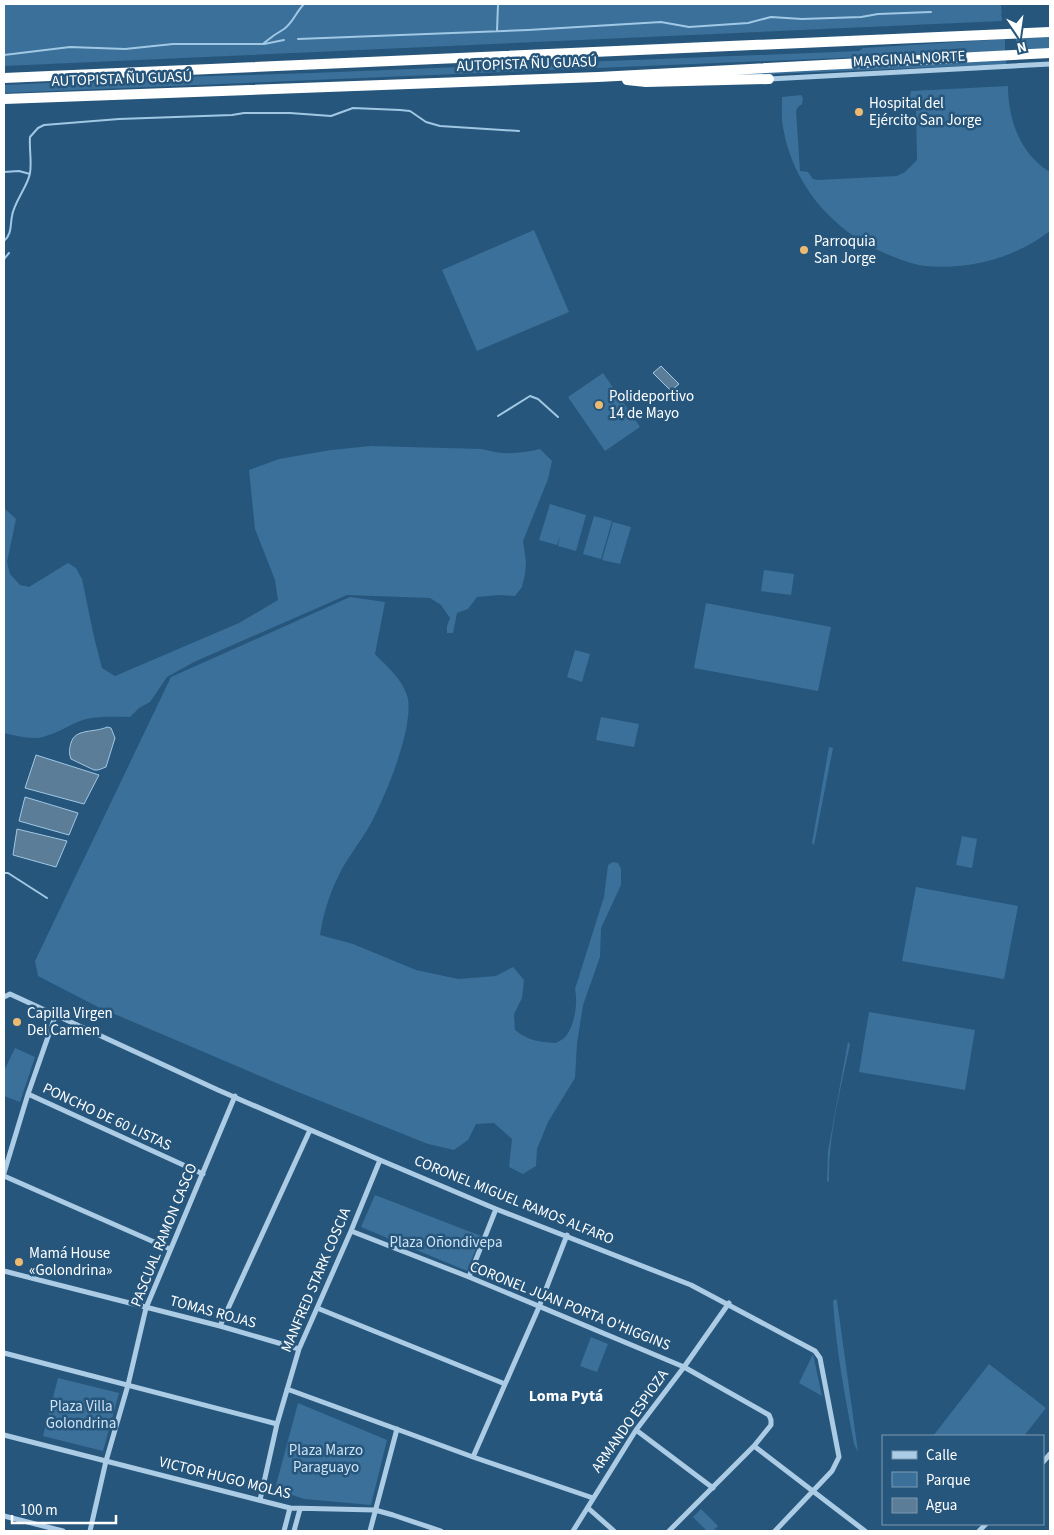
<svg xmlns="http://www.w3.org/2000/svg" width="1054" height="1535" font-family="'Source Sans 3',sans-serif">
  <rect width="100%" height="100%" fill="#27567c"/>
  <path fill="#3a7099" d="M4 4H1001L1002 21 4 66Z
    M1050 37V48L1017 51 1016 38Z
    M1005 39V51L4 93V85L176 77 312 73 859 51 863 48Z
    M1006 60V64L775 74 767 77 665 76Z
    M1008 86C1008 119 1020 154 1050 172V231C1015 258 970 270 925 266 910 264 896 258 882 252 831 229 792 183 783 127 781 117 782 107 782 97L801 95 803 98 802 104 798 107 796 111 800 171 808 172 813 179 818 180 897 176 905 172 917 160 916 107 915 104 909 99 911 91Z
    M534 230 569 312 477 351 442 270Z
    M603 373 640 427 605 451 568 397Z
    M371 446 482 449C502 455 520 454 540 449L552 461 548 479 523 541 526 562 525 574 522 587 515 596 499 595 477 597 468 609 457 613 453 633H447V626L450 618 441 605 430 598 347 595 194 662 167 677 150 702 139 708 130 717C115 717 101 716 86 719 72 723 60 732 46 736 32 741 18 736 4 733V508L16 519 7 562 10 574 20 585 29 587 68 563 76 568 82 579 94 637 102 668 115 676 239 623 278 600 275 580 255 529 249 470 279 459 331 450Z
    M550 504 586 515 576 551 558 546 560 536 557 545 539 540Z
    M594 516 612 521 601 559 583 554Z
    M613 522 631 527 620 564 602 560Z
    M764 570 794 574 791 595 761 591Z
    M350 597 385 602 375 654C387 667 404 680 408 699 413 731 385 797 370 825 360 843 346 859 338 877 329 895 323 915 320 935L353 944 416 970 458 979 496 976 513 967 524 980 522 998 514 1014 515 1030C530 1041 538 1042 556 1043 559 1041 564 1039 566 1036 575 1024 578 1003 575 989L604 897 608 865 613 862 618 863 621 869V885L601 928 600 957 583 1005 577 1044 575 1078 548 1122 537 1149 536 1166 523 1174 509 1167 512 1139 494 1123 476 1124 468 1140 454 1150 428 1144 293 1090 98 1007 38 976 35 961 171 677Z
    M706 603 831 627 818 691 694 668Z
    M575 650 590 654 582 682 567 677Z
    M601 717 639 724 634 747 596 740Z
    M829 747 833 748 814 845 812 843Z
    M962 836 977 839 972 868 956 865Z
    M916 887 1018 906 1004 979 902 961Z
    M869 1012 975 1030 965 1090 859 1072Z
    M848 1042 850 1044C841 1088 828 1135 829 1181L827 1182 828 1151Z
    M15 1048 35 1057 20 1102 4 1096V1071Z
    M375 1195 481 1236 467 1271 361 1227Z
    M836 1299 837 1301 858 1452 854 1444C845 1395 836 1351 833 1301Z
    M591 1337 608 1344 597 1372 580 1366Z
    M813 1354 822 1396 799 1383Z
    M989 1364 1046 1408 1024 1436H933Z
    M58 1378 119 1393 103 1451 43 1436Z
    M298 1403 387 1440 371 1505 304 1499 275 1489Z
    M701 1509 718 1526 713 1531H707L693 1517Z"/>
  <path fill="#5b7d97" stroke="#a0c8e5" d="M661 366 679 384 671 391 653 373Z
    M107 727 111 728 115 738 106 767 98 770H94L71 759C69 753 69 750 71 743 75 728 95 733 107 727Z
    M36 755 99 775 84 804 25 788Z
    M25 797 78 813 69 835 19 821Z
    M17 829 67 841 56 867 13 855Z"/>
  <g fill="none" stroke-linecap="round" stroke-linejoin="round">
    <path stroke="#a0c8e5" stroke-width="2" d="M497 31 498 4
      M298 39 528 30 661 22 689 27 748 23 771 17 802 19 861 17 878 14 931 12
      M264 43C270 38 277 33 284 29 293 23 296 12 304 4
      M4 55 70 47 125 49 173 44H264L284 40
      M4 172 19 171 30 174
      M4 241C12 234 10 226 12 216 14 202 28 186 30 173 32 161 29 149 30 137L38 128 44 125 119 119 232 115 244 113H290L331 116 353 108 400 110 410 111 426 122 440 126 519 131
      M4 259 9 253
      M498 416 530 396 538 399 558 417
      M4 873H8L47 898"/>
    <path stroke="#abcce4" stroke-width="5" d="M769 79 1050 64
      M4 997 10 994 218 1090 380 1160 496 1209 691 1285 815 1351 820 1358 839 1457 832 1471 775 1531
      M28 1094 203 1174
      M4 1173 28 1094 56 1014
      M4 1176 170 1249
      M351 1231 469 1277 684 1367 769 1415 771 1420V1425L754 1446 669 1531
      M4 1271 220 1326 299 1349
      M469 1277 496 1209
      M317 1308 505 1384
      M220 1326 310 1130
      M4 1353 277 1424
      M287 1389 473 1457 593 1498
      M636 1430 713 1488
      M4 1435 290 1508 375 1510 393 1515 441 1531
      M754 1446 865 1531
      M473 1457 539 1307 567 1235
      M1043 1462 1050 1454
      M260 1500 277 1424 299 1349 351 1231 380 1160
      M588 1508 614 1531
      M4 1516 63 1531
      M90 1531 106 1461 128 1385 146 1308 235 1096
      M284 1531 290 1508
      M294 1531 300 1509
      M370 1531 397 1429
      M573 1531 636 1430 684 1367 729 1303
      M979 1531 986 1524"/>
    <path stroke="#fff" stroke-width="10" d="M4 78 1050 32
      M627 80 646 82 769 79
      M4 99 598 77 1050 53"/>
  </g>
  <g fill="#ecba71" stroke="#27567c" stroke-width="2">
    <circle cx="859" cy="112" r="5"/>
    <circle cx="804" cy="250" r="5"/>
    <circle cx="599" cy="405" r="5"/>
    <circle cx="17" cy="1022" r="5"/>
    <circle cx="19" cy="1262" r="5"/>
  </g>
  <g text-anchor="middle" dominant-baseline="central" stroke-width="5" stroke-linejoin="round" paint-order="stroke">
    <g font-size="15" fill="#fff" stroke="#27567c">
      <text transform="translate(909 59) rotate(-3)">MARGINAL NORTE</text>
      <text transform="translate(527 64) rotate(-2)">AUTOPISTA ÑU GUASÚ</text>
      <text transform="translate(122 79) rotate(-2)">AUTOPISTA ÑU GUASÚ</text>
      <text transform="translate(107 1117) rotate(25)">PONCHO DE 60 LISTAS</text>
      <text transform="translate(514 1200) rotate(22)">CORONEL MIGUEL RAMOS ALFARO</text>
      <text transform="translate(164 1235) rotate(-68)">PASCUAL RAMON CASCO</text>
      <text transform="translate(316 1280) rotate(-67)">MANFRED STARK COSCIA</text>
      <text transform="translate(570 1306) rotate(22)">CORONEL JUAN PORTA O'HIGGINS</text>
      <text transform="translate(213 1312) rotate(15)">TOMAS ROJAS</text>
      <text transform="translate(630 1421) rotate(-55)">ARMANDO ESPIOZA</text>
      <text transform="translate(225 1478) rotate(14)">VICTOR HUGO MOLAS</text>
    </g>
    <g font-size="15" fill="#fff" stroke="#27567c" text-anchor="start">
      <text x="869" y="103">Hospital del<tspan x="869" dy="17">Ejército San Jorge</tspan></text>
      <text x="814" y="241">Parroquia<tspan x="814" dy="17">San Jorge</tspan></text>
      <text x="609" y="396">Polideportivo<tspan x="609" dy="17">14 de Mayo</tspan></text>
      <text x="27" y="1013">Capilla Virgen<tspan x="27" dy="17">Del Carmen</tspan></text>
      <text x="29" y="1253">Mamá House<tspan x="29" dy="17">«Golondrina»</tspan></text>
    </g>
    <g font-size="15" fill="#cee3f4" stroke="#27567c">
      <text x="446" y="1242">Plaza Oñondivepa</text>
      <text x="81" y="1406">Plaza Villa<tspan x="81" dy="17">Golondrina</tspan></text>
      <text x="326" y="1450">Plaza Marzo<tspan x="326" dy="17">Paraguayo</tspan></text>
    </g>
    <g font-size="16" font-weight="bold" fill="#fff" stroke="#27567c">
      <text x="566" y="1396">Loma Pytá</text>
    </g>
  </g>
  <rect width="1054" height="1535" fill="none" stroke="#ffffff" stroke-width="10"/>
  <rect x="882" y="1435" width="162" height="90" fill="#27567c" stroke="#7d9ab0"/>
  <rect x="892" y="1451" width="25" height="8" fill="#abcce4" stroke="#7d9ab0"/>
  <text x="926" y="1460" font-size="15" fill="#ffffff">Calle</text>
  <rect x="892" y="1472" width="25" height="15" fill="#3a7099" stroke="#7d9ab0"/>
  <text x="926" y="1485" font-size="15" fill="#ffffff">Parque</text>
  <rect x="892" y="1498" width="25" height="15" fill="#5b7d97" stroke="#7d9ab0"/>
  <text x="926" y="1510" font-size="15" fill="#ffffff">Agua</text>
  <g transform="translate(1019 35) rotate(167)" stroke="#27567c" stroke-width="4" paint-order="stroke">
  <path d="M0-4L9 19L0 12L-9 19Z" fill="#ffffff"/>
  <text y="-8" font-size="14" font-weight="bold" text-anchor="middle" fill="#ffffff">N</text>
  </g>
  <path d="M12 1515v8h104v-8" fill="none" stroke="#ffffff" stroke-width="2.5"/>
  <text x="20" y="1515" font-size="15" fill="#ffffff" stroke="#27567c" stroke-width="4" paint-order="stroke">100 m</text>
</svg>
